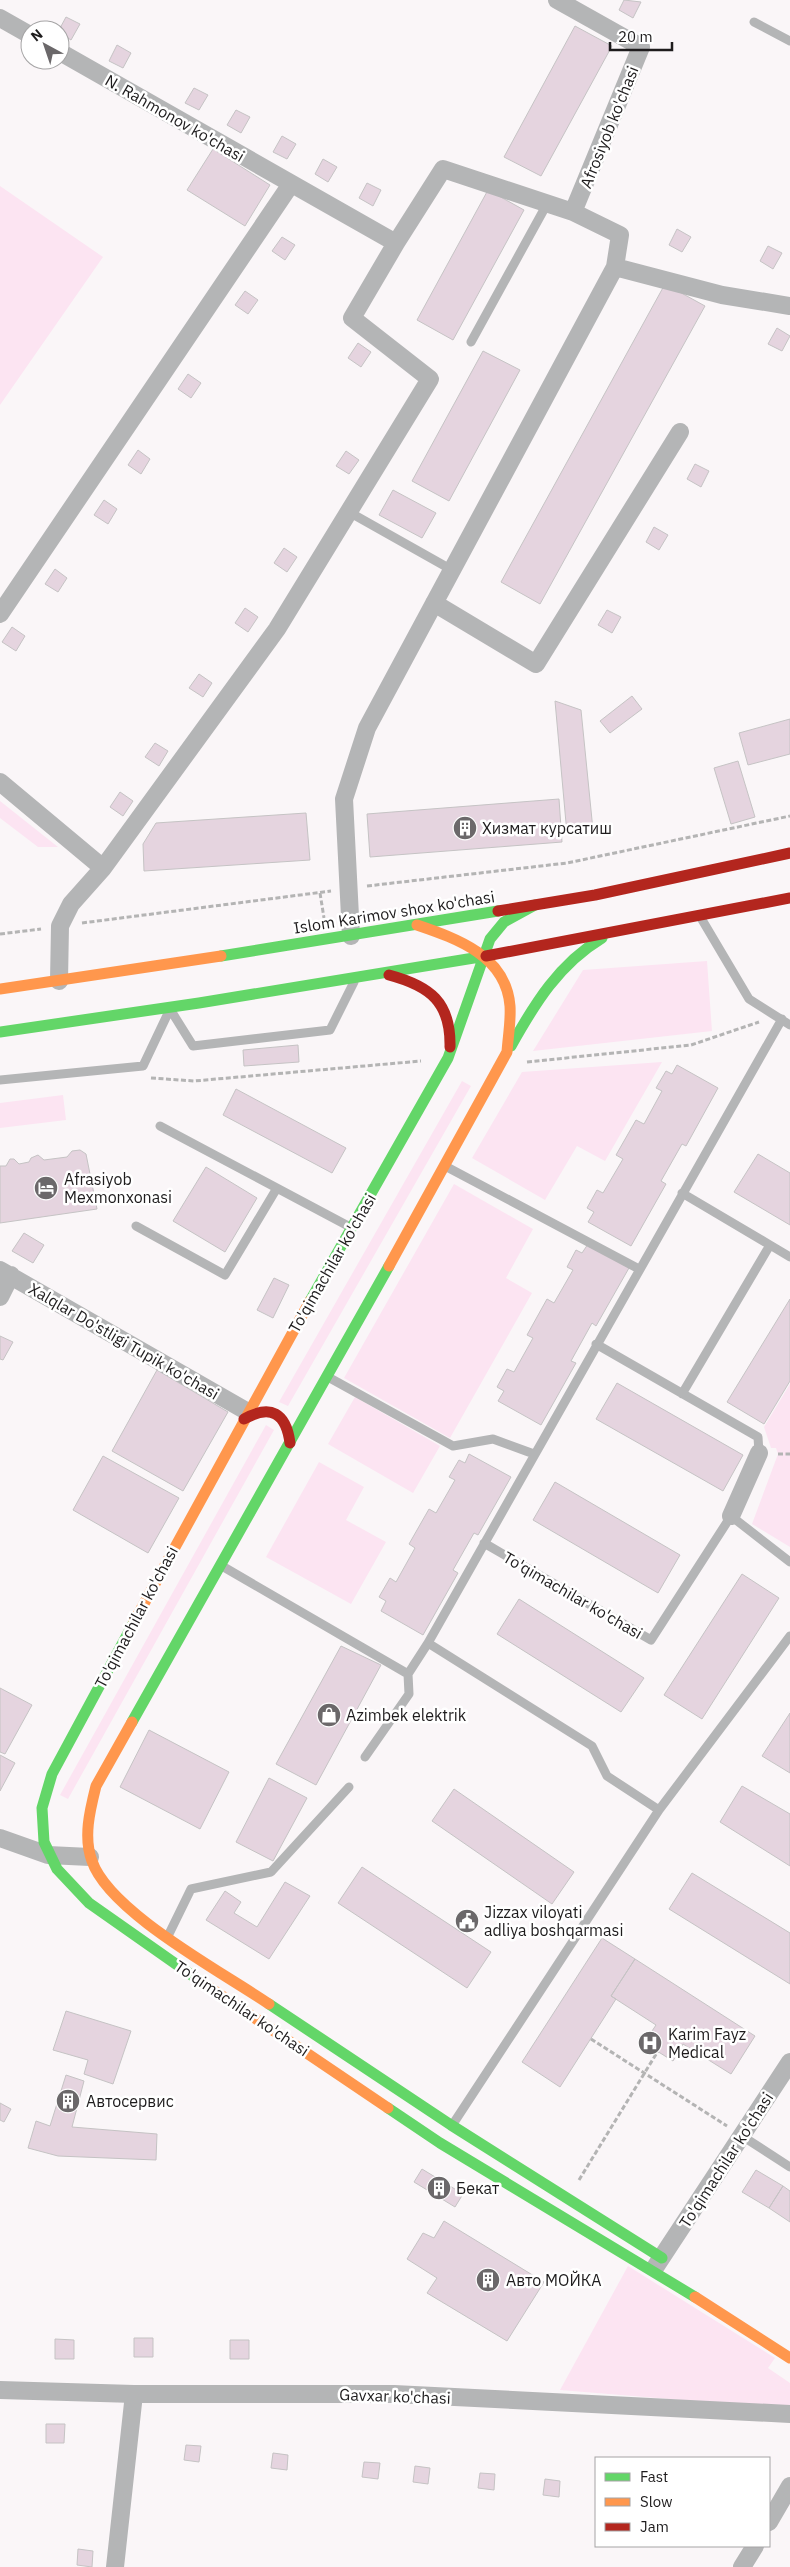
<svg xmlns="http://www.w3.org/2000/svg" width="790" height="2567" font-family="'IBM Plex Sans',sans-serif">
  <rect width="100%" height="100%" fill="#faf6f8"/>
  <path fill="#fce4f2" d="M0 186 103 257 0 405Z
    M0 801 58 847H38L0 818Z
    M707 961 712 1031 533 1051 583 970Z
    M662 1062 605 1161 577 1146 545 1200 472 1158 522 1072Z
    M462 1081 471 1086 288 1406 279 1402Z
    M63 1095 66 1120 0 1128V1103Z
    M454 1184 533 1229 506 1278 532 1293 450 1438 344 1378Z
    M790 1384V1547L752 1524 778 1454 776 1448H771L764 1427Z
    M355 1397 440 1446 413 1493 328 1444Z
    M266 1425 274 1430 68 1799 60 1795Z
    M319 1462 364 1487 346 1520 386 1542 351 1604 266 1557Z
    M628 2266 775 2358 768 2368 790 2383V2409L560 2390Z"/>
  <path fill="#e5d4df" stroke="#c5c3c4" d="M624 0 641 2 633 18 619 10Z
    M66 17 80 24 71 40 60 33 59 30Z
    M575 26 612 46 541 176 504 157Z
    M117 45 131 53 123 68 109 61Z
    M194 88 208 95 199 110 185 103Z
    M236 110 250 117 241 133 227 125Z
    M282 136 296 144 287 159 273 152Z
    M213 149 270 185 245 226 187 190Z
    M323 159 337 167 328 182 315 174Z
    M367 183 381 190 373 206 359 198Z
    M488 190 524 210 453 340 417 320Z
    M677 229 691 237 682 252 669 245Z
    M282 237 295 245 285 260 272 251Z
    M768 246 782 253 773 269 760 261Z
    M665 284 705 306 540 604 501 582Z
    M245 291 258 300 248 314 235 305Z
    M777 328 790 336 782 351 768 344Z
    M358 343 371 352 361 367 348 358Z
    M483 351 520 370 449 501 412 481Z
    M188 374 201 383 191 398 178 389Z
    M138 450 150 459 141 474 128 465Z
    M346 451 359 460 349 474 336 466Z
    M695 464 709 471 701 487 687 479Z
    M393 490 436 513 422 538 379 515Z
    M104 500 117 509 108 524 94 515Z
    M654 527 668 535 659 550 646 542Z
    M284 548 297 557 287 572 274 563Z
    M55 569 67 578 58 592 45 584Z
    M245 608 258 617 248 632 235 623Z
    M607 610 621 617 612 633 598 625Z
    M12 627 25 636 16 651 2 642Z
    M199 674 212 683 203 697 189 688Z
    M632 696 642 709 610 733 600 721Z
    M555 701 581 710 593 830 567 834Z
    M790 719V754L748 765 739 733Z
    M155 743 168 751 159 766 145 757Z
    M738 761 755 817 731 824 714 768Z
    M120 792 133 801 123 816 110 807Z
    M559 799 562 842 370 857 367 814Z
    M306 813 310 860 144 871 143 844 156 823Z
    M298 1045 299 1062 244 1066 243 1050Z
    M677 1065 718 1088 686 1146 682 1144 661 1181 666 1184 631 1246 588 1222 594 1212 587 1208 597 1190 603 1193 623 1159 616 1155 636 1120 644 1124 662 1091 656 1088 666 1071 672 1074Z
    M236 1089 346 1148 332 1173 223 1115Z
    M80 1150 86 1154 97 1209 0 1223V1166H6L10 1159H14L19 1164 29 1162 31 1158 38 1155 44 1160 67 1157 72 1151Z
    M758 1154 790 1173V1225L734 1192Z
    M206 1167 257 1198 225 1252 173 1221Z
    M24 1233 44 1245 33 1263 12 1251Z
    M588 1244 629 1268 596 1326 592 1323 571 1361 576 1363 541 1425 498 1401 504 1391 497 1387 507 1369 514 1372 533 1338 527 1335 547 1299 554 1303 573 1270 567 1267 576 1250 582 1253Z
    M274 1278 289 1285 273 1318 257 1310Z
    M790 1299V1381L764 1424 727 1402Z
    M0 1336 13 1342 3 1360 0 1359Z
    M157 1370 228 1412 183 1491 112 1451Z
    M617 1383 743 1455 723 1491 596 1419Z
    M469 1454 511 1477 478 1535 474 1533 453 1570 458 1573 423 1635 381 1611 386 1601 379 1597 390 1578 396 1582 415 1548 409 1544 429 1509 436 1513 455 1480 449 1477 459 1460 465 1463Z
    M103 1456 179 1498 148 1553 73 1510Z
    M555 1482 680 1555 658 1593 533 1520Z
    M742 1574 779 1598 702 1719 664 1695Z
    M519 1599 644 1678 621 1712 497 1634Z
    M341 1646 381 1665 316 1785 276 1764Z
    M0 1688 32 1705 5 1754 0 1752Z
    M790 1713V1773L762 1756Z
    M149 1730 229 1772 200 1829 120 1787Z
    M0 1755 15 1763 0 1791Z
    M269 1778 307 1798 273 1861 236 1842Z
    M742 1786 790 1814V1866L720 1822Z
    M454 1789 574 1872 552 1904 432 1821Z
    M362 1867 491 1952 467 1988 338 1903Z
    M692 1873 790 1933V1984L669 1909Z
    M285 1882 310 1896 269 1959 206 1920 225 1891 241 1902 234 1913 257 1927Z
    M602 1938 635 1959 611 1996 616 1999 560 2087 522 2062Z
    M635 1959 755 2036 731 2074 683 2044 673 2061 644 2043 656 2025 611 1996Z
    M66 2011 131 2031 113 2084 84 2074 88 2060 53 2050Z
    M66 2075 84 2081 72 2127 157 2134 156 2160 58 2156 28 2148 36 2121 50 2126Z
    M0 2103 11 2109 4 2122 0 2120Z
    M422 2169 463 2194 455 2207 414 2182Z
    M756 2170 783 2186 769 2208 742 2192Z
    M783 2186 790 2191V2222L769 2208Z
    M444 2221 544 2282 507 2341 427 2293 437 2278 407 2259 423 2233 434 2238Z
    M134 2338H153V2357H134Z
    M55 2339 74 2340V2359H55Z
    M230 2340H249V2359H230Z
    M46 2424H65L64 2443H46Z
    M186 2445 201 2446 199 2462 184 2460Z
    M273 2453 288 2455 287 2470 271 2468Z
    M364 2462 380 2463 378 2479 362 2477Z
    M415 2466 430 2468 428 2484 413 2482Z
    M480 2473 495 2474 494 2490 478 2488Z
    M545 2479 560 2481 559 2497 543 2495Z
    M78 2549 93 2551 92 2567 77 2565Z"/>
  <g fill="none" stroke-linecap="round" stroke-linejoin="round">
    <path stroke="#b4b4b4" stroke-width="3" stroke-dasharray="5 2.5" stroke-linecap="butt" d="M367 886 567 863 790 816
      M320 893 324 918
      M82 923 331 891
      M0 934 41 929
      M527 1062 691 1045 759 1022
      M151 1078 194 1081 421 1061
      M778 1454H790
      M591 2039 727 2126
      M579 2180 658 2051"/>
    <path stroke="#b4b5b6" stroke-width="9" d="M754 22 790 41
      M471 342 547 204
      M349 512 452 570
      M701 918 749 999 790 1025
      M0 1080 143 1066 170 1009 193 1046 330 1030 354 982
      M160 1126 352 1228
      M445 1166 639 1269
      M682 1193 770 1245
      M136 1226 225 1275 277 1188
      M596 1344 758 1437 759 1453
      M328 1377 453 1446 493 1439 534 1454
      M682 1394 770 1245 790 1257
      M484 1543 651 1640 731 1516 790 1562
      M222 1566 408 1674 428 1643
      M365 1757 409 1694 408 1674
      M659 1810 790 1636
      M168 1936 191 1889 271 1872 349 1787
      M453 2124 659 1810 607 1776 592 1746 428 1643 782 1019
      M742 2136 790 2167"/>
    <path stroke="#b4b5b6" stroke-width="18" d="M557 0 641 47 573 212
      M0 18 30 35
      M60 52 396 243 443 169 573 212 620 235 615 267 367 728 344 799 351 936
      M615 267 722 295 790 306
      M434 603 536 664 680 432
      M0 614 291 184
      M0 782 103 868 71 904 60 926 59 981
      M103 868 277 629 430 379 352 318 396 243
      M0 1270 248 1412
      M0 1297 11 1275
      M731 1516 759 1453
      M0 1838 48 1855 90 1857
      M656 2266 790 2062
      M0 2390 134 2394H394L790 2414
      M769 2522 790 2486
      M115 2567 134 2394
      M742 2567 755 2546"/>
    <path stroke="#63d668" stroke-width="11" d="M221 956 498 911
      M0 1032 199 1003 486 956
      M511 1046C535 1003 559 964 602 938
      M310 1301 448 1058 490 939 504 922 535 905
      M134 1622 52 1774 42 1808 44 1842 57 1869 89 1903 200 1981
      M132 1722 389 1266
      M269 2004 451 2125 662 2258
      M388 2108 440 2143 695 2297"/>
    <path stroke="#ff974d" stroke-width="11" d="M0 989 221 956
      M389 1266 507 1052C508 1037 511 1021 510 1006 506 956 458 939 417 925
      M134 1622 310 1301
      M132 1722 96 1786C90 1810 83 1837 92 1861 109 1912 224 1973 269 2004
      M200 1981 388 2108
      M695 2297 790 2358"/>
    <path stroke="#b3261e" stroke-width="11" d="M498 911 595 895 790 853
      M486 956 790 898
      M389 975C430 986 451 1002 450 1047
      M244 1419C271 1404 286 1413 290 1443"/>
  </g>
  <defs>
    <g id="building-disc" transform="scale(1.25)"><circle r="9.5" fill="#6b686a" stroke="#fff"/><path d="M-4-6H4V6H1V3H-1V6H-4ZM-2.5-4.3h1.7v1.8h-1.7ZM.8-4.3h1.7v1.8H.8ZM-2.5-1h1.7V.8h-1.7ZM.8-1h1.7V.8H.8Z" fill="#fff"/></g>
    <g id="hotel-disc" transform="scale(1.25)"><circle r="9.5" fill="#6b686a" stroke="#fff"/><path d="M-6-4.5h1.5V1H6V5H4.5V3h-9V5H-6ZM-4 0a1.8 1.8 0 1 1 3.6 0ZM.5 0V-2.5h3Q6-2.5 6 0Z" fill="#fff"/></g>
    <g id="shop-disc" transform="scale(1.25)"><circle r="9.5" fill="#6b686a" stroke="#fff"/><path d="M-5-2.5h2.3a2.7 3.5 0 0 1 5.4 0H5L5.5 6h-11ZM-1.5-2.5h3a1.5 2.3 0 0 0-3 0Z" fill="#fff"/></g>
    <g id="civic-disc" transform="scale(1.25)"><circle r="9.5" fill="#6b686a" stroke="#fff"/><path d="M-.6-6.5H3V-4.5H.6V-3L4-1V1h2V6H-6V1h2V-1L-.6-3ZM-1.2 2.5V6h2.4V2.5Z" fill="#fff"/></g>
    <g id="hospital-disc" transform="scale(1.25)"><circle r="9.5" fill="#6b686a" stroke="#fff"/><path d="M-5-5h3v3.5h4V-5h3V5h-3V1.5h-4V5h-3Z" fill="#fff"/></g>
  </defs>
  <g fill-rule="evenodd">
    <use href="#building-disc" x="465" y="828"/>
    <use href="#hotel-disc" x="46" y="1188"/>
    <use href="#shop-disc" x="329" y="1715"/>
    <use href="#civic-disc" x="467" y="1921"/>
    <use href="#hospital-disc" x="650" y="2043"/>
    <use href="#building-disc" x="68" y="2101"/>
    <use href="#building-disc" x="439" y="2188"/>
    <use href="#building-disc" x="488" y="2280"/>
  </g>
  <g text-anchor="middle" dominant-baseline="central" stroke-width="5" stroke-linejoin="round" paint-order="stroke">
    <g font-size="16" fill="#1e1c1d" stroke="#fff">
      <text transform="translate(175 118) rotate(30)">N. Rahmonov ko'chasi</text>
      <text transform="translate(609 127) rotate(-68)">Afrosiyob ko'chasi</text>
      <text transform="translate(394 912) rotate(-9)">Islom Karimov shox ko'chasi</text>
      <text transform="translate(332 1263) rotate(-60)">To'qimachilar ko'chasi</text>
      <text transform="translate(124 1341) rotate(30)">Xalqlar Do'stligi Tupik ko'chasi</text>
      <text transform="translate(573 1595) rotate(30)">To'qimachilar ko'chasi</text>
      <text transform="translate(136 1617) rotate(-62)">To'qimachilar ko'chasi</text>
      <text transform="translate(242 2008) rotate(34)">To'qimachilar ko'chasi</text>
      <text transform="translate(726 2160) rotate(-57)">To'qimachilar ko'chasi</text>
      <text transform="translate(395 2396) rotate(2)">Gavxar ko'chasi</text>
    </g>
    <g font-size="16" fill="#1e1c1d" stroke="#fff" text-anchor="start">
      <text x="482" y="828">Хизмат курсатиш</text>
      <text x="64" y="1179">Afrasiyob<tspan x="64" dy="18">Mexmonxonasi</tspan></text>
      <text x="346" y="1715">Azimbek elektrik</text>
      <text x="484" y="1912">Jizzax viloyati<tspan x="484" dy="18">adliya boshqarmasi</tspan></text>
      <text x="668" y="2034">Karim Fayz<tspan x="668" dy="18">Medical</tspan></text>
      <text x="86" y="2101">Автосервис</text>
      <text x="456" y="2188">Бекат</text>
      <text x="506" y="2280">Авто МОЙКА</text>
    </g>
  </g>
  <rect x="595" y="2457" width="175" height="90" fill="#ffffff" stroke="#a5a4a5"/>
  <rect x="605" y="2473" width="25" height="8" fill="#63d668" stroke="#a5a4a5"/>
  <text x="640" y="2482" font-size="15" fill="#1e1c1d">Fast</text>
  <rect x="605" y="2498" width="25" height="8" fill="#ff974d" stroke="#a5a4a5"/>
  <text x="640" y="2507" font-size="15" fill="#1e1c1d">Slow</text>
  <rect x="605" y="2523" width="25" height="8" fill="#b3261e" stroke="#a5a4a5"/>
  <text x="640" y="2532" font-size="15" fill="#1e1c1d">Jam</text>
  <g transform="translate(45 45) rotate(320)"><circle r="24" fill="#ffffff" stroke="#a5a4a5"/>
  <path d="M0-4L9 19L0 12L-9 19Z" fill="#6b686a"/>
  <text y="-8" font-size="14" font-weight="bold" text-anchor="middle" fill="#1e1c1d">N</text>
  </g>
  <path d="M610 42v8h62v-8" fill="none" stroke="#1e1c1d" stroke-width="2.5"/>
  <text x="618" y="42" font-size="15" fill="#1e1c1d" stroke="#ffffff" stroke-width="4" paint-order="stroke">20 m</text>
</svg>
